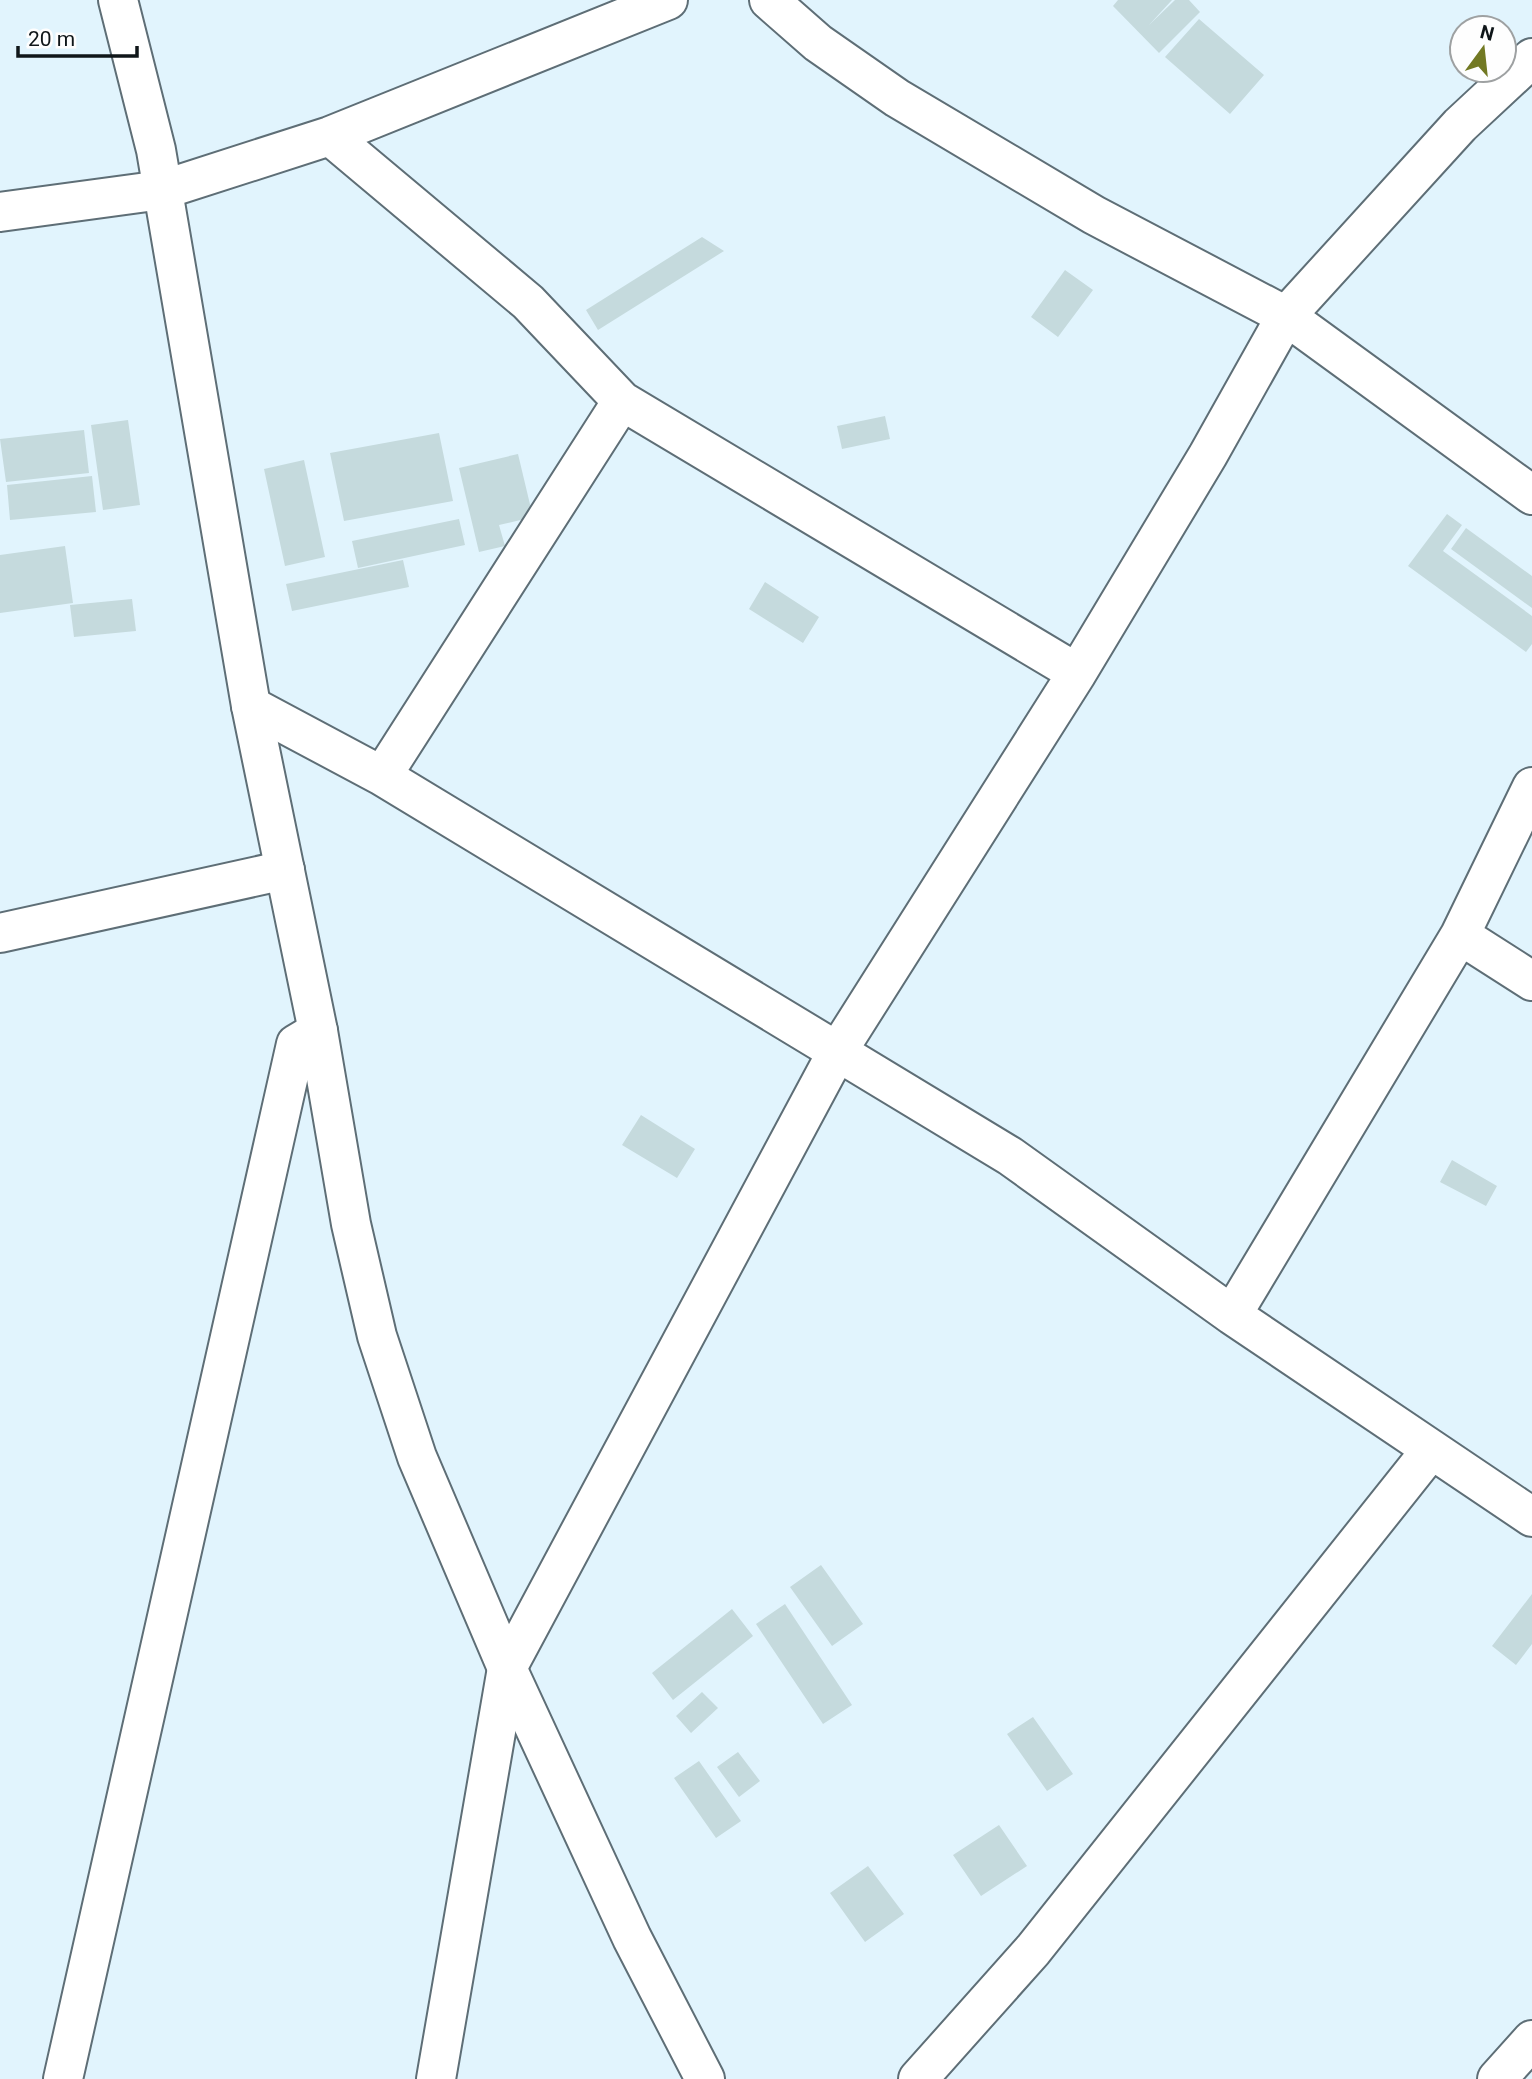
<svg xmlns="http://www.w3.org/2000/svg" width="1532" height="2079" font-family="Roboto,sans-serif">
  <rect width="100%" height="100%" fill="#e1f4fd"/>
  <path fill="#c5dadd" d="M1118 0H1172L1149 25 1175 0H1189L1200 12 1159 53 1113 6Z
    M1199 19 1264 75 1230 114 1165 57Z
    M702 237 724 251 598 330 586 310Z
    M1065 270 1093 290 1058 337 1031 317Z
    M885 416 890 439 842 449 837 426Z
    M128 420 140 505 103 510 91 425Z
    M84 430 89 473 6 482 0 439Z
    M439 433 453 501 344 521 330 453Z
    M518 454 533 517 499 525 505 546 479 552 459 468Z
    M304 460 325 557 285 566 264 469Z
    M92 476 96 512 10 520 7 485Z
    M1447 514 1462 525 1443 551 1532 616V644L1526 652 1408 566Z
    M459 519 465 545 358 568 352 541Z
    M1466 528 1532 576V608L1451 549Z
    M65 546 73 603 0 613V555Z
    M403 560 409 587 292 611 286 584Z
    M765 582 819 617 803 643 749 609Z
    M132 599 136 631 74 637 70 605Z
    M641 1115 695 1149 677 1178 622 1145Z
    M1452 1160 1497 1186 1486 1206 1440 1182Z
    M821 1565 863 1624 832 1646 790 1587Z
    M1532 1594V1644L1516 1665 1492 1646Z
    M785 1604 852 1705 823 1724 756 1624Z
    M732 1609 753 1636 673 1700 652 1673Z
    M702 1692 718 1708 691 1733 676 1716Z
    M1033 1717 1073 1774 1047 1791 1007 1734Z
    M738 1752 760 1781 739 1797 717 1767Z
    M699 1761 741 1821 716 1838 674 1778Z
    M999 1825 1027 1866 981 1896 953 1855Z
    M868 1866 904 1914 865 1942 830 1893Z"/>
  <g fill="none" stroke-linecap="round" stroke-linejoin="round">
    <g stroke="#5e6e76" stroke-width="42">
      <path id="minor" d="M769 0 818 43 897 98 1094 215 1286 316 1532 495
        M330 136 528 302 622 401 1077 673
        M0 212 162 190 330 136 668 0
        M251 706 382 776 1010 1156 1232 1315 1532 1517
        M382 776 622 401
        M0 933 285 870
        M1460 935 1532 981
        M1232 1315 1460 935 1532 787
        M63 2079 296 1044 318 1031
        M436 2079 507 1668 837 1052 1077 673 1208 455 1286 316 1460 125 1532 58
        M918 2079 1033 1950 1431 1450
        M1497 2079 1532 2040"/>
    </g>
    <g stroke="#5e6e76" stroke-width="42">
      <path id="tertiary" d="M118 0 156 150 251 706 318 1031 351 1224 377 1336 417 1457 507 1668 632 1938 705 2079"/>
    </g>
    <use href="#minor" stroke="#fff" stroke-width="38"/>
    <use href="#tertiary" stroke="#fff" stroke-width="38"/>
  </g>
  <g transform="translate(1483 49) rotate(15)"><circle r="33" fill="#fefefe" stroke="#9ea1a2" stroke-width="2"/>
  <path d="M0-5L12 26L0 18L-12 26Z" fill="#727923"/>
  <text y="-10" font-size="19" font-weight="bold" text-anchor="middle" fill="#0f1619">N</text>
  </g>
  <path d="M18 46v10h119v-10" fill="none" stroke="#0f1619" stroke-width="3.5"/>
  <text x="28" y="46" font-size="21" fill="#0f1619" stroke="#fefefe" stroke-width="5" paint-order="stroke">20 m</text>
</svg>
